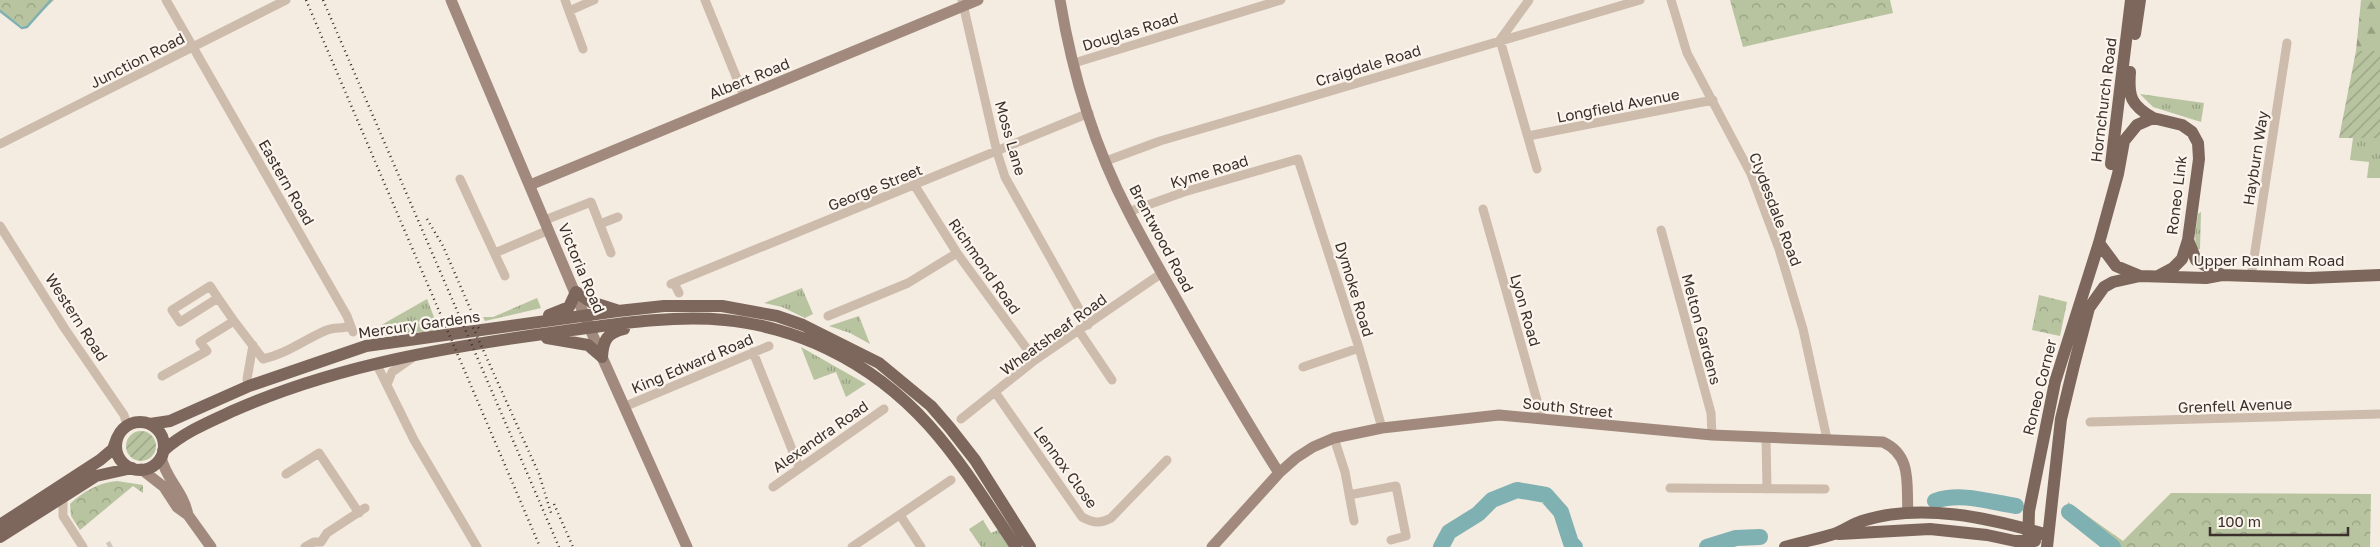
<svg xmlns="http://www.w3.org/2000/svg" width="2380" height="547" font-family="'Golos Text',sans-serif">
  <defs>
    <pattern id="grass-tufts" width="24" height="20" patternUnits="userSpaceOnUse" patternTransform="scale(1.25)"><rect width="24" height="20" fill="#b8c4a0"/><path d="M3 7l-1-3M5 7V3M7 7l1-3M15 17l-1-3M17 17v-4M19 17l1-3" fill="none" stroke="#97a083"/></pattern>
    <pattern id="forest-firs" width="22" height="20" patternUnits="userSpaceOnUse" patternTransform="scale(1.25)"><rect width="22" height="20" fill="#b8c4a0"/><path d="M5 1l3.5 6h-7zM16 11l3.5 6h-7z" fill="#97a083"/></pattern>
    <pattern id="park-crowns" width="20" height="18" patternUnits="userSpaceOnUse" patternTransform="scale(1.25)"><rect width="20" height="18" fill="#b8c4a0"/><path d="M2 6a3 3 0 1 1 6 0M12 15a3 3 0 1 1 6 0" fill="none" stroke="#97a083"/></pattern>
    <pattern id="garden-furrows" width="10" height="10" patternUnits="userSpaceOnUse" patternTransform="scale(1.25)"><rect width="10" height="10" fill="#b8c4a0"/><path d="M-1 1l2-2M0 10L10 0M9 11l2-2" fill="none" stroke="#97a083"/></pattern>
  </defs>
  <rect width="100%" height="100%" fill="#f4ebe1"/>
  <path fill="url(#grass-tufts)" d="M2140 94 2204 103 2201 122 2153 107Z
    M2353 138H2380V178H2367L2369 162 2350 160Z
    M2201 212 2200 249 2196 250 2195 234 2198 214Z
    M802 288 813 314 805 318 782 307 764 303Z
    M537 298 541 308 485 321 483 317H493Z
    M427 299 439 330 372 337 369 332Z
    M859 316 870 344 850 333 829 326Z
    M801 347 866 384 846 397 836 372 814 380Z
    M983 520 991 533 998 530 1009 547H981L969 529Z"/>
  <path fill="url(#forest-firs)" d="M2361 0H2380V51H2356Z"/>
  <path fill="url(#park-crowns)" d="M0 0H54L25 28 0 11Z
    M1730 0H1890L1893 13 1743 47Z
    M2039 295 2067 302 2060 336 2032 330Z
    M117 481 143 485V493L133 486 80 530 71 516 70 504C84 491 98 483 117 481Z
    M2171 493 2371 494 2370 547H2120L2067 508 2068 502 2123 541Z"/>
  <path fill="url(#garden-furrows)" d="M2356 51H2380V138H2339Z
    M126 446a15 15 0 1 1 30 0a15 15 0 1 1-30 0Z"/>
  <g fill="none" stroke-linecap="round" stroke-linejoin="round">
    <path stroke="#7fb0b2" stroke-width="2.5" d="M0 11 22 28 27 27 51 0"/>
    <path stroke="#7fb0b2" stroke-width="16" d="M1935 501C1961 492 1990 502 2016 506
      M2069 512 2113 547
      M1441 547 1449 532 1478 514 1492 500 1517 490 1546 495 1561 512 1571 543 1575 547
      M1707 547 1736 538 1760 537"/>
    <path stroke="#cfc6bd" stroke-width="9" stroke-dasharray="9 4.5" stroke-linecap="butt" d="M108 547 112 545"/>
    <path stroke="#cdbbac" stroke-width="9" d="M166 0 347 316 353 332
      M565 0 569 11
      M705 0 744 96
      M962 0 997 152 1005 177 1088 325
      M1529 0 1500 40 1537 169
      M1671 0 1687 53 1751 174 1779 249 1803 329 1827 439
      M583 49 569 11 594 0
      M1074 63 1281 0
      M1528 136 1713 100
      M0 144 286 0
      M1106 161 1160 141 1640 0
      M460 179 505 276
      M915 186 957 253 1035 360
      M1483 209 1542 418
      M1128 212 1184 192 1298 159 1359 348 1382 428
      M545 220 591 202 611 253
      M600 224 618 217
      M0 226 65 329 124 415 127 425
      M1661 230 1711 413 1712 435
      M495 253 549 230
      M2251 277 2287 43
      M674 283 679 293
      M671 284 1089 113
      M210 286 218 298 180 322 172 310Z
      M828 316 908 283 957 253
      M234 321 263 359C287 354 305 339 327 330 335 327 342 329 350 326
      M1079 331 1112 380
      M753 352 799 467
      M376 363 414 440 477 547
      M1303 367 1359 348
      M162 376 207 351 200 342 234 321 218 298
      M387 385 392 372 412 358
      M249 386 247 379 253 345
      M995 392 1082 517C1093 523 1100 524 1111 518L1167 460
      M626 406 769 346
      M961 419 1035 360 1162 273
      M2090 422 2380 414
      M1334 438 1345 472 1354 521
      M1766 438 1767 489
      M286 474 319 453 359 513
      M773 487 884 409
      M1670 488 1825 489
      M1349 495 1396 486 1406 536 1391 540
      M63 499V516L83 547
      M900 515 921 547
      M321 542 327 533 365 508
      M305 547 314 542H321
      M852 547 951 480"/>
    <path stroke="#a18a7d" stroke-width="11" d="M451 0 602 357 687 547
      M1060 0C1072 72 1095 148 1129 213 1147 248 1167 282 1186 316 1216 369 1246 421 1279 473
      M530 185 978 0
      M161 457C166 480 183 490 188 515
      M141 469 164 487 177 507 188 515 211 547
      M1212 547 1279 473 1296 458 1313 447 1334 438 1382 428 1499 415 1712 435 1883 442C1913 456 1906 485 1908 513"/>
    <path stroke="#7d675c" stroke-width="12" d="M2135 34 2140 0
      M2130 72C2128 97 2131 105 2153 118
      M2111 164 2131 0
      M2188 240 2196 260 2222 275
      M2099 243 2116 266 2140 276
      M549 315 569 307 576 292 591 302 616 310
      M547 338 588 345 602 357
      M602 357C603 340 607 333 624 329
      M116 446a24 24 0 1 1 48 0a24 24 0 1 1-48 0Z
      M150 424 170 421 249 386 366 346 618 311 664 306H722L777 316 803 325 879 363 931 406 950 428 975 460 1030 547
      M163 451C184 432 209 422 235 410 340 364 452 346 565 331 617 324 672 315 725 320 759 323 797 334 828 349 921 394 961 464 1016 547
      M0 525 100 460 113 449 117 438
      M1839 534 1930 529 1987 535 2015 541H2035
      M0 537 96 476 132 468
      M1785 547C1801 542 1818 539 1834 534 1843 531 1852 524 1862 521 1921 502 1990 518 2048 535
      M2028 547 2029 511 2055 382 2099 243 2118 174 2124 141 2137 125 2153 118 2182 125 2192 132 2198 143 2199 159 2188 240 2182 259 2173 268 2158 276
      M2047 547 2061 419 2074 365 2089 308 2104 287 2113 282 2140 276 2206 278 2222 275 2309 278 2380 275"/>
    <path stroke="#3b302b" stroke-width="2.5" stroke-dasharray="1 4" stroke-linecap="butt" d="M306 0 540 547
      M323 0 559 547
      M427 219 443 246 479 329
      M471 323 539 474 552 516
      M554 504 573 547"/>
  </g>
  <g text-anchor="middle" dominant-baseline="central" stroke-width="4.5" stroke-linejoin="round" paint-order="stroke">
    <g font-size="15" fill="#3b302b" stroke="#fbf5ee">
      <text transform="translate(1130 31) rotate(-17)">Douglas Road</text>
      <text transform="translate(137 60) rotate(-27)">Junction Road</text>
      <text transform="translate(1368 65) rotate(-17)">Craigdale Road</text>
      <text transform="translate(749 78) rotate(-22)">Albert Road</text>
      <text transform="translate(2103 100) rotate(-83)">Hornchurch Road</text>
      <text transform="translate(1618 105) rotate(-11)">Longfield Avenue</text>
      <text transform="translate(1011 138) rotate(74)">Moss Lane</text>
      <text transform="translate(2255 158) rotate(-81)">Hayburn Way</text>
      <text transform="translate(1209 171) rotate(-17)">Kyme Road</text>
      <text transform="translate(287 182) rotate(60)">Eastern Road</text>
      <text transform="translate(875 187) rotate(-22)">George Street</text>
      <text transform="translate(2176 195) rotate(-83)">Roneo Link</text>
      <text transform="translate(1776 209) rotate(69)">Clydesdale Road</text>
      <text transform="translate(1162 238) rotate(62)">Brentwood Road</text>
      <text x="2269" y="260">Upper Rainham Road</text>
      <text transform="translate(985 266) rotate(55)">Richmond Road</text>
      <text transform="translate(582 268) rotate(67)">Victoria Road</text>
      <text transform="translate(1355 289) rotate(73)">Dymoke Road</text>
      <text transform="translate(1526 310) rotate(74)">Lyon Road</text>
      <text transform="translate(77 317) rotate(57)">Western Road</text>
      <text transform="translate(419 324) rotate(-8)">Mercury Gardens</text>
      <text transform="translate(1702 329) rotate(75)">Melton Gardens</text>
      <text transform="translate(1053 334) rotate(-36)">Wheatsheaf Road</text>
      <text transform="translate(692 363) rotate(-23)">King Edward Road</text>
      <text transform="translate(2039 387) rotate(-76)">Roneo Corner</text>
      <text transform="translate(2235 405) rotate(-2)">Grenfell Avenue</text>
      <text transform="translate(1568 407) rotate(6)">South Street</text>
      <text transform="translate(820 436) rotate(-35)">Alexandra Road</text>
      <text transform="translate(1066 467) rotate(54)">Lennox Close</text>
    </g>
  </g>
  <path d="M2210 527v8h138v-8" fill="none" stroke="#3b302b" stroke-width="2.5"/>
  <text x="2218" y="527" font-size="15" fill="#3b302b" stroke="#fbf5ee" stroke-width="4" paint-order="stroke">100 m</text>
</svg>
